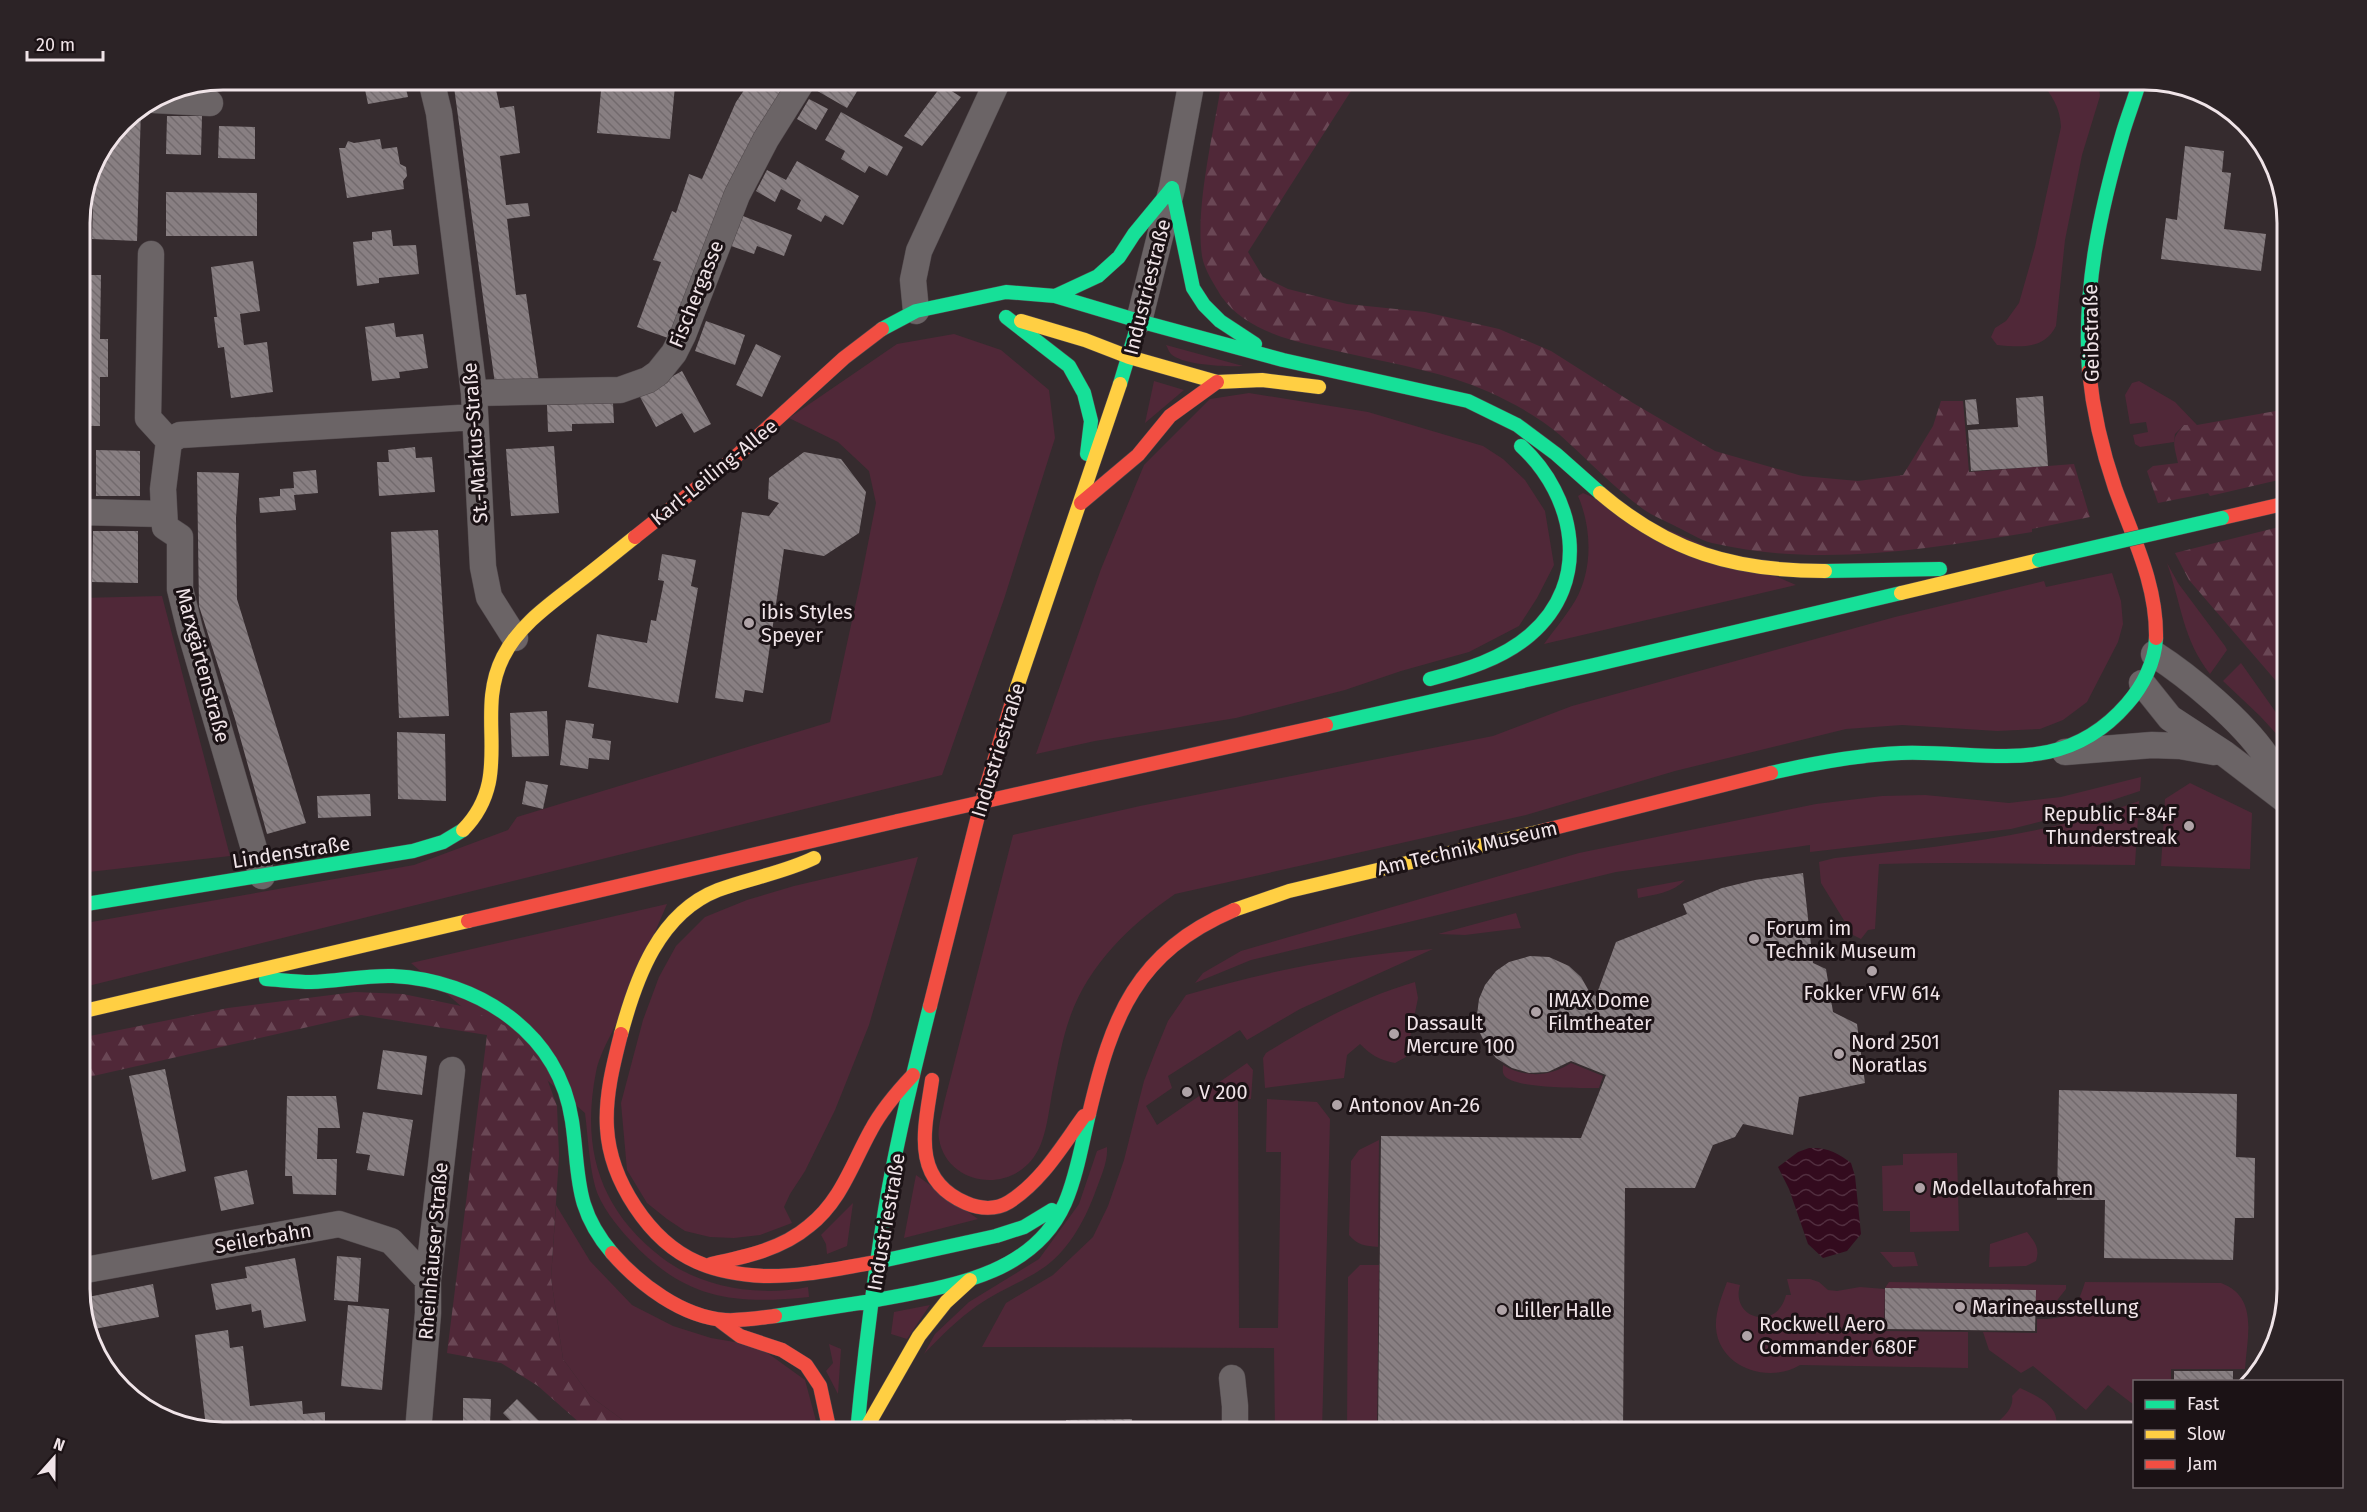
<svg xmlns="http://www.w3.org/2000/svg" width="2367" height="1512" font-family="'Fira Sans',sans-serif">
  <defs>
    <pattern id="forest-firs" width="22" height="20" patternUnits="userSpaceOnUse" patternTransform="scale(1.5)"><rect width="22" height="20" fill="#502838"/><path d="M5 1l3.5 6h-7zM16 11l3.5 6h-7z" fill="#6a4755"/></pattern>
    <pattern id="water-waves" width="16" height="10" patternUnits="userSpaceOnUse" patternTransform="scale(1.5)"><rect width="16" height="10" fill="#330b1e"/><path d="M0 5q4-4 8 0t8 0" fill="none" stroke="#512e3f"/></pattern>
    <pattern id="building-back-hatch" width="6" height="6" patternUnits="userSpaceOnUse" patternTransform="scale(1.5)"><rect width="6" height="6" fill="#887f82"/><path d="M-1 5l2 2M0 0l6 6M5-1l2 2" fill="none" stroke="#726a6d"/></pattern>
  </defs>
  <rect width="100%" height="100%" fill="#352b2e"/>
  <path fill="#502838" d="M2039 80H2098L2100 96 2082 155 2065 240 2056 326C2044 350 2020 347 1997 345L1991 337 1995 328 2006 321 2019 303 2035 247 2061 127C2060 107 2052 95 2039 80Z
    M954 334 1001 350 1049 390 1055 438 1004 599 942 775 80 988V924L414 865 508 830 517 817 830 722 861 579 876 503 869 471 838 442 789 418 897 344Z
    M1166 345 1243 366C1227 367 1182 365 1171 354 1168 351 1168 348 1166 345Z
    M1154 381 1184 390 1145 423Z
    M2139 381 2175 402 2197 425H2184L2175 434 2174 442 2140 447 2135 444 2133 435 2148 432 2146 422 2130 424 2125 395 2132 383Z
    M1249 393 1368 412 1483 446 1503 459 1525 480 1545 511 1554 565 1537 598 1519 626 1469 652 1401 671 1345 690 1236 718 1095 741 1036 754 1101 569 1144 465 1210 399Z
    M1583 493 1796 585 1544 644C1554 630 1566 616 1575 601 1593 570 1592 528 1578 496Z
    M2167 563 2178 583 2225 646 2227 650 2210 674C2183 640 2181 603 2167 563Z
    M2112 573 2121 601 2123 624 2118 642 2087 702 2063 720 2040 729 1997 731 1902 725 1846 729 1675 771 1526 815 1175 894C1130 925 1089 964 1070 1017 1062 1039 1058 1065 1053 1088 1048 1112 1047 1146 1028 1164 999 1193 946 1181 939 1139 937 1129 942 1114 944 1103L1013 835 1140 806 1493 736 1572 706 1895 617 2044 581 2046 587Z
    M162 596 230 856 80 873V598Z
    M2241 663 2287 728V736L2282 740 2260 716 2223 681Z
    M2141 777 2140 791 2070 814 2011 829 1810 852V845L1616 872 1251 960 1195 983 1203 973 1241 951 1579 853 1816 804 1882 796 1925 795 2009 803 2061 797Z
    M2190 783 2252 813 2250 869 2161 866 2165 799Z
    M2139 801 2135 865C2050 865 1964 861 1879 864L1875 929 1868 930 1861 939 1853 935 1821 883 1819 862 1835 858C1938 847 2041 837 2139 801Z
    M918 857 869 1025 835 1110 805 1171 790 1194 784 1207 792 1223 760 1235 734 1238 710 1237 685 1231 667 1219 647 1203 627 1170 621 1103 643 1020 659 977 676 946 705 917 747 900 794 886Z
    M1685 880C1674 892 1654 895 1638 898L1637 889Z
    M667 904C650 944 633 983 617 1022 610 1037 599 1055 596 1072 581 1148 599 1209 661 1257 701 1288 759 1297 808 1287L809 1297C733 1305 684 1299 630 1240 617 1226 600 1205 595 1186 589 1163 588 1137 585 1113L411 963Z
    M1516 913 1521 928 1465 935 1438 934Z
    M1433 949 1300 1009 1247 1040 1240 1030 1168 1076 1172 1088 1146 1106 1157 1125 1247 1063 1253 1070 1251 1099H1238L1239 1328H1278L1281 1152H1266L1267 1099 1317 1102 1330 1119 1322 1432H1275L1274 1348 982 1347 1006 1303 1053 1275 1093 1237 1108 1206 1124 1160 1144 1081 1156 1050 1168 1021 1186 995C1267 971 1348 955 1433 949Z
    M1415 982 1418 998 1406 1057 1395 1063C1379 1060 1371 1055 1360 1044L1347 1055 1344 1078 1265 1088 1263 1058 1266 1053C1312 1024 1363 997 1415 982Z
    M1571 1063 1603 1076 1599 1088C1582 1088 1512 1089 1504 1075 1502 1072 1503 1068 1503 1065 1525 1078 1550 1077 1571 1063Z
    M1379 1140 1378 1247C1366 1246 1357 1245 1349 1235L1351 1161 1359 1150Z
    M1107 1147C1108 1162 1101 1176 1096 1190 1086 1218 1070 1248 1046 1266 1025 1281 1000 1290 978 1305 958 1319 941 1336 924 1354L935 1334 969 1302 1039 1259 1079 1204 1097 1151Z
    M1957 1153 1959 1231 1910 1232V1211H1883L1882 1166 1903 1165V1154Z
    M916 1175 978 1219 904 1238Z
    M853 1203 847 1246 827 1254 826 1244 821 1235Z
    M556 1205 590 1261 632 1305 673 1326 711 1338 758 1346 805 1380 819 1432H634L624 1421 590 1396 563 1359 551 1278Z
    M2027 1232C2035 1242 2040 1248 2036 1261L2026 1266 1989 1267 1990 1244Z
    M1880 1252H1914L1918 1266 1893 1267Z
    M1360 1265H1379L1377 1432H1347L1348 1277Z
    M1787 1279H1810L1819 1282 1828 1290 1837 1291 1860 1287 1885 1289 1884 1331 1968 1332V1368L1800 1365C1769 1384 1719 1368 1716 1328 1715 1312 1722 1296 1727 1282L1740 1285C1730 1319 1777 1332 1786 1295H1791Z
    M1889 1282 2066 1285V1289L2055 1303H2035V1290L1885 1288Z
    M2085 1282 2221 1283C2259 1297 2247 1337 2245 1369H2171V1381L2134 1382V1405L2108 1385 2086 1410 2033 1366 2021 1373 1989 1350 1983 1332 2037 1333V1319C2069 1320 2076 1311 2085 1282Z
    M930 1305 907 1339 891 1334 894 1312Z
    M829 1344 841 1349 838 1394 826 1371 833 1363Z
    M2020 1388C2039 1397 2063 1407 2055 1432H1989L1987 1431C1997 1422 2015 1411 2012 1396Z"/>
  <path fill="url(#forest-firs)" d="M1222 80H1358L1248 252 1263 277 1288 289 1347 304 1425 312 1499 329 1551 351 1633 403 1715 451 1802 476 1858 481 1903 475 1933 426 1941 401H1963L1969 472 2074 464 2090 517 2032 529V532C1925 549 1819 568 1712 543 1700 540 1688 532 1677 527 1666 521 1653 516 1643 509 1613 487 1587 459 1560 435 1539 417 1513 403 1489 392 1446 373 1400 365 1355 355 1309 344 1250 337 1221 296 1214 284 1204 269 1202 256 1195 206 1214 131 1222 80Z
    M2287 409V478L2210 496 2208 493 2158 503 2147 471 2153 466 2178 463C2174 444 2170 439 2184 425H2197Z
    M2287 525V685L2283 689 2189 580 2175 553Z
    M355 992 403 994 461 1006 510 1028 542 1065 557 1106 559 1156 551 1278 563 1359 590 1396 624 1421 634 1432H590L538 1386 501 1363 447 1353 487 1035 361 1015 80 1079V1038L228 1008Z"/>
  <path fill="url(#water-waves)" d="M1809 1148C1827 1147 1838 1153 1851 1163L1855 1176 1861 1234 1847 1251 1823 1258 1808 1244 1789 1189 1778 1167 1798 1152Z"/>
  <path fill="url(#building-back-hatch)" d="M363 80H404L408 97 368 104Z
    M453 80H494L500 108 514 106 520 153 500 156 506 205 528 203 530 216 507 219 516 295 526 294 539 382 495 384Z
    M602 80 675 86 670 139 597 133Z
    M751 80H789L727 187 668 338 637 327 661 262 653 260 672 211 676 213 689 174 702 179 736 102Z
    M820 80H864L847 108 814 89Z
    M942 85 961 97 922 146 904 136Z
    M809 99 828 109 816 130 797 119Z
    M141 109 137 241 92 239 94 163 122 121Z
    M841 112 903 147 887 176 869 166 865 173 841 159 845 151 825 140Z
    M167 116H202L201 155 166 154Z
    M219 126 255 127V159L218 158Z
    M380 139 382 149 397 147 400 164 406 167 407 176 403 181 404 189 347 198 339 148H345L348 141 354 143Z
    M2185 146 2224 151 2222 172 2231 173 2224 229 2266 234 2261 271 2161 259 2166 218 2177 220Z
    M797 161 859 196 843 225 825 215 821 222 797 209 801 200 781 189 775 202 756 191 767 170 786 180Z
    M166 192 257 193V236H166Z
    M743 216 792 235 784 256 757 246 754 254 731 246Z
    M391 230 393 246 416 245 419 274 379 278V283L357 286 353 242 372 240V232Z
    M253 261 260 311 240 314 244 345 267 342 273 392 231 398 224 347 218 348 214 317H217L211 267Z
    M80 275H101L100 339H108V377H100V426H80Z
    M706 321 745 335 735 365 695 351Z
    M394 323 396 337 423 334 428 368 399 372 400 378 372 381 365 327Z
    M756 344 781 356 762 397 736 385Z
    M682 371 711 424 694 433 682 413 656 427 639 395Z
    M2043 396 2048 466 1971 471 1968 430 2018 427 2016 398Z
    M1976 399 1979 424 1967 425 1965 400Z
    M613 403 614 423 572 424V431L548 432 547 405Z
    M554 446 559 513 511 516 506 449Z
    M415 447 416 458 432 457 435 492 379 496 377 462H389L388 450Z
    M96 450 140 451V496H96Z
    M804 452 841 459 866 492 859 533 824 556 784 549 763 693 745 690 743 702 715 698 742 512 769 516 779 503 768 499 769 478Z
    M316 470 318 493 294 495 296 510 260 513 259 498 280 496V489L294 488 293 472Z
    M197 472 239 473 236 518 237 599 306 823 267 834 235 719 199 606Z
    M438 530 449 716 399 718 391 532Z
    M93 531H138V583L92 582Z
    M662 554 696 560 691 586 698 588 678 703 588 687 597 634 647 643 651 620 656 621 664 581 658 580Z
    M547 711 549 756 512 757 510 713Z
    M566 720 594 724 592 738 611 741 609 760 589 758 588 769 560 765Z
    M397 732 445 734 446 801 398 799Z
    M526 781 548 785 543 809 522 804Z
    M370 794 371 816 318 818 317 796Z
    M1803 873 1813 963 1826 969 1833 1012 1857 1024 1865 1083 1799 1097 1793 1135 1743 1124 1735 1137 1713 1145 1695 1188H1625L1623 1432H1378L1381 1136 1581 1138 1606 1075 1571 1061 1548 1072 1529 1073 1512 1068 1496 1058 1487 1047 1479 1031 1477 1015 1479 999 1485 985 1496 971 1509 962 1530 956 1549 957 1569 966 1581 977 1590 993 1596 996 1616 942 1687 914 1683 904 1722 888 1755 880Z
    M383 1050 427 1056 422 1095 377 1089Z
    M165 1069 186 1171 152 1180 129 1076Z
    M2059 1090 2237 1094 2236 1157 2255 1158 2254 1218H2235L2233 1260 2104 1258 2105 1200H2057Z
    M287 1096H336L340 1128H318L317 1159H337L336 1195 293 1194 292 1176H285Z
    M363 1112 413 1120 404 1176 367 1170 370 1155 356 1153Z
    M247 1170 254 1204 221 1211 214 1177Z
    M337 1256 361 1258 358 1302 334 1300Z
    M295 1258 306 1321 264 1328 261 1310 252 1312 251 1304 216 1310 211 1284 247 1278 245 1267Z
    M153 1284 159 1317 94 1329 88 1297Z
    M1885 1288 2036 1290 2035 1331 1885 1329Z
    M348 1305 389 1309 382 1390 341 1386Z
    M228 1330 230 1348 243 1346 250 1406 302 1401 303 1414 325 1412V1423H321L322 1432H223L206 1427 195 1335Z
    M2174 1371H2233V1382H2174Z
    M463 1398 491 1399 490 1424 463 1423Z
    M517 1399 550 1432H522L503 1413Z
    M1132 1419 1133 1432H1066V1420Z"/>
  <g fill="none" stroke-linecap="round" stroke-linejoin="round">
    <g stroke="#524a4d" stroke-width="27">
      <path id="street" d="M431 80 439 113 474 393 483 567 489 597 515 638
        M154 100 210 103
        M151 254 148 418 169 441
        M916 311 913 280 919 251 998 80
        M1139 321 1172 188 1192 80
        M474 393 620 390 648 380 658 373 674 353 683 335 737 195 766 139 803 80
        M80 512 163 514
        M2154 654C2190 677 2242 721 2266 756 2275 768 2281 783 2287 797
        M2142 683 2170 718 2225 754 2285 800
        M2065 752 2152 745 2180 746 2214 752
        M262 876 190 630 180 589V537L165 527 163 489 169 441 180 435 475 417
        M80 1271 339 1224 391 1241 428 1280
        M1232 1378 1235 1406V1432
        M418 1432 428 1313V1280L452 1070"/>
    </g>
    <g stroke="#524a4d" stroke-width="15">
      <path id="fast" d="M1172 188 1193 288 1204 305 1220 321 1255 344
        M1055 296 1098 276 1119 257 1134 234 1172 188
        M1006 317 1069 366 1084 393 1091 421 1087 454
        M1139 321 1283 360 1468 401 1517 425 1556 454 1600 493
        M882 329 916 311 1006 292 1055 296 1139 321 1120 384
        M2089 371C2083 288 2100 211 2123 132 2128 115 2135 98 2140 80
        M1825 571 1940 569
        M1430 679C1465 670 1502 659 1530 635 1592 582 1576 497 1521 446
        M1326 725 1594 665 1901 593
        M1771 773C1814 763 1857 755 1901 753 1987 750 2062 779 2127 704 2143 686 2155 662 2156 638
        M80 905 413 851 443 842 463 830
        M266 979C281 980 296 982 311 982 339 981 366 975 393 976 477 980 559 1032 572 1121 580 1175 573 1207 612 1253
        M877 1262 996 1236 1024 1227 1052 1210
        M872 1301C943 1287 1032 1278 1065 1203 1077 1175 1082 1143 1089 1114
        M775 1316 872 1301
        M857 1432C864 1358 873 1284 885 1210 896 1142 913 1073 930 1006"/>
    </g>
    <g stroke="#524a4d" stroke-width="15">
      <path id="slow" d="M1021 321 1085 340 1129 357
        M1129 357 1217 382 1262 380 1319 387
        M1600 493C1669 552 1734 571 1825 571
        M1901 593 2039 560
        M1012 702 1120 384
        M463 830C516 776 473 716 503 657 519 625 550 604 577 583 597 568 616 552 635 537
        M1234 910 1289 891 1542 831
        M80 1012 468 921
        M621 1034C636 978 659 913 718 890 750 878 783 873 814 858
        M864 1432 919 1336 946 1302 970 1280"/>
    </g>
    <g stroke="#524a4d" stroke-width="15">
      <path id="jam" d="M2089 371C2093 411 2102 450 2115 488 2133 538 2157 584 2156 638
        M1081 503 1138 455 1170 416 1217 382
        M2222 518 2287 503
        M635 537 732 460 844 358 882 329
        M1084 779 1326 725
        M1542 831 1771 773
        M468 921 898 821
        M930 1006 981 804 1012 702
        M621 1034C613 1065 605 1097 607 1128 610 1180 649 1241 697 1262 717 1271 742 1275 764 1276 802 1277 840 1268 877 1262
        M932 1080C925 1128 910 1179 966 1203 980 1209 996 1210 1009 1202 1042 1181 1062 1146 1084 1116
        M1089 1114C1112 1016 1136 952 1234 910
        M612 1253C639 1284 682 1317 725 1320 741 1321 759 1318 775 1316
        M711 1264C745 1257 782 1249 809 1226 841 1201 852 1164 871 1130 882 1109 897 1092 913 1075
        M720 1321 740 1336 782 1350 806 1365 820 1386 830 1432"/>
    </g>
    <use href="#street" stroke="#6b6466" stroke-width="26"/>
    <use href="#fast" stroke="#16e098" stroke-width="14"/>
    <use href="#slow" stroke="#ffcf43" stroke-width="14"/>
    <use href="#jam" stroke="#f24e42" stroke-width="14"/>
    <g stroke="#524a4d" stroke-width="15" stroke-linecap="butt">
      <path id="fast-bridge" d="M2039 560 2222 518"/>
    </g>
    <g stroke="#524a4d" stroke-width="15" stroke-linecap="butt">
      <path id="jam-bridge" d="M898 821 1084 779"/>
    </g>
    <use href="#fast-bridge" stroke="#16e098" stroke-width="14"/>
    <use href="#jam-bridge" stroke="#f24e42" stroke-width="14"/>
  </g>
  <g fill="#afa3a7" stroke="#1b1215" stroke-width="2">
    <circle cx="749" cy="623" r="6"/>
    <circle cx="2189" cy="826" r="6"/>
    <circle cx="1754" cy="939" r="6"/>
    <circle cx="1872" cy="971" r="6"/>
    <circle cx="1536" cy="1012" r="6"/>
    <circle cx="1394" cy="1034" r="6"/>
    <circle cx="1839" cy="1054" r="6"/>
    <circle cx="1187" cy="1092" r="6"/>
    <circle cx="1337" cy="1105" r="6"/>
    <circle cx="1920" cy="1188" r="6"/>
    <circle cx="1960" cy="1307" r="6"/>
    <circle cx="1502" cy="1310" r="6"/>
    <circle cx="1747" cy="1336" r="6"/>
  </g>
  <g text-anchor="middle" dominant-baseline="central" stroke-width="6" stroke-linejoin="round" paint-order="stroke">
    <g font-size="20" fill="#f0e4e8" stroke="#1b1215">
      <text transform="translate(1147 287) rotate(-76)">Industriestraße</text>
      <text transform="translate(696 294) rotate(-68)">Fischergasse</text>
      <text transform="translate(2091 333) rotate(-91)">Geibstraße</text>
      <text transform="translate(475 443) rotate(-94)">St.-Markus-Straße</text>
      <text transform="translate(714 472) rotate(-39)">Karl-Leiling-Allee</text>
      <text transform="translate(203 665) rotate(75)">Marxgärtenstraße</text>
      <text transform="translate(998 750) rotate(-73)">Industriestraße</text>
      <text transform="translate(1467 848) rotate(-13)">Am Technik Museum</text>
      <text transform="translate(291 852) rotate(-9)">Lindenstraße</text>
      <text transform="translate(886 1222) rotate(-80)">Industriestraße</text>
      <text transform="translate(263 1238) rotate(-10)">Seilerbahn</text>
      <text transform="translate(433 1251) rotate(-85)">Rheinhäuser Straße</text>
    </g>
    <g font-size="20" fill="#f0e4e8" stroke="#1b1215" text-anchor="start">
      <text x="761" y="612">ibis Styles<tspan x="761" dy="23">Speyer</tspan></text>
      <text x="2177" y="814" text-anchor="end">Republic F-84F<tspan x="2177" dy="23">Thunderstreak</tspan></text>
      <text x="1766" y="928">Forum im<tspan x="1766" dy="23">Technik Museum</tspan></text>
      <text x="1872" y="993" text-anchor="middle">Fokker VFW 614</text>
      <text x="1548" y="1000">IMAX Dome<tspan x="1548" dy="23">Filmtheater</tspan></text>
      <text x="1406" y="1023">Dassault<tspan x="1406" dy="23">Mercure 100</tspan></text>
      <text x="1851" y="1042">Nord 2501<tspan x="1851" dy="23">Noratlas</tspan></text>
      <text x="1199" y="1092">V 200</text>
      <text x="1349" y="1105">Antonov An-26</text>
      <text x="1932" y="1188">Modellautofahren</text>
      <text x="1972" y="1307">Marineausstellung</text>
      <text x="1514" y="1310">Liller Halle</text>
      <text x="1759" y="1324">Rockwell Aero<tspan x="1759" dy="23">Commander 680F</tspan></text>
    </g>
  </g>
  <path d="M0 0H2367V1512H0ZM223 90H2144A133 133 0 0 1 2277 223V1289A133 133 0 0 1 2144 1422H223A133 133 0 0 1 90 1289V223A133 133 0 0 1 223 90Z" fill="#2c2326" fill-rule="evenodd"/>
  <path fill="none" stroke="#f0e4e8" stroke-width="3" d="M223 90H2144A133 133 0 0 1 2277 223V1289A133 133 0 0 1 2144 1422H223A133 133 0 0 1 90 1289V223A133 133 0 0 1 223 90Z"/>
  <rect x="2133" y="1380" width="210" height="108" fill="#1b1215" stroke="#706669" stroke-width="1.5"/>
  <rect x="2145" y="1400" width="30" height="9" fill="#16e098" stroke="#706669" stroke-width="1.5"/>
  <text x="2187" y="1410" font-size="18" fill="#f0e4e8">Fast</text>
  <rect x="2145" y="1430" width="30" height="9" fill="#ffcf43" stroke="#706669" stroke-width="1.5"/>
  <text x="2187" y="1440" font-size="18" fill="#f0e4e8">Slow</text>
  <rect x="2145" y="1460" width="30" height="9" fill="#f24e42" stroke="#706669" stroke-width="1.5"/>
  <text x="2187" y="1470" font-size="18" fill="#f0e4e8">Jam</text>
  <g transform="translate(54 1458) rotate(21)" stroke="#1b1215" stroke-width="4.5" paint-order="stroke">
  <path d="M0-4.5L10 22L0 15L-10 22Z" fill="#f0e4e8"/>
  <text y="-9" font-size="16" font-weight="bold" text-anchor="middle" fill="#f0e4e8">N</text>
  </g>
  <path d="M27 51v9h76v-9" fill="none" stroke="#f0e4e8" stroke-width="3"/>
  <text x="36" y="51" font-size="18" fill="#f0e4e8" stroke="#1b1215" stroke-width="4.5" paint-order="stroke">20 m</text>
</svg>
